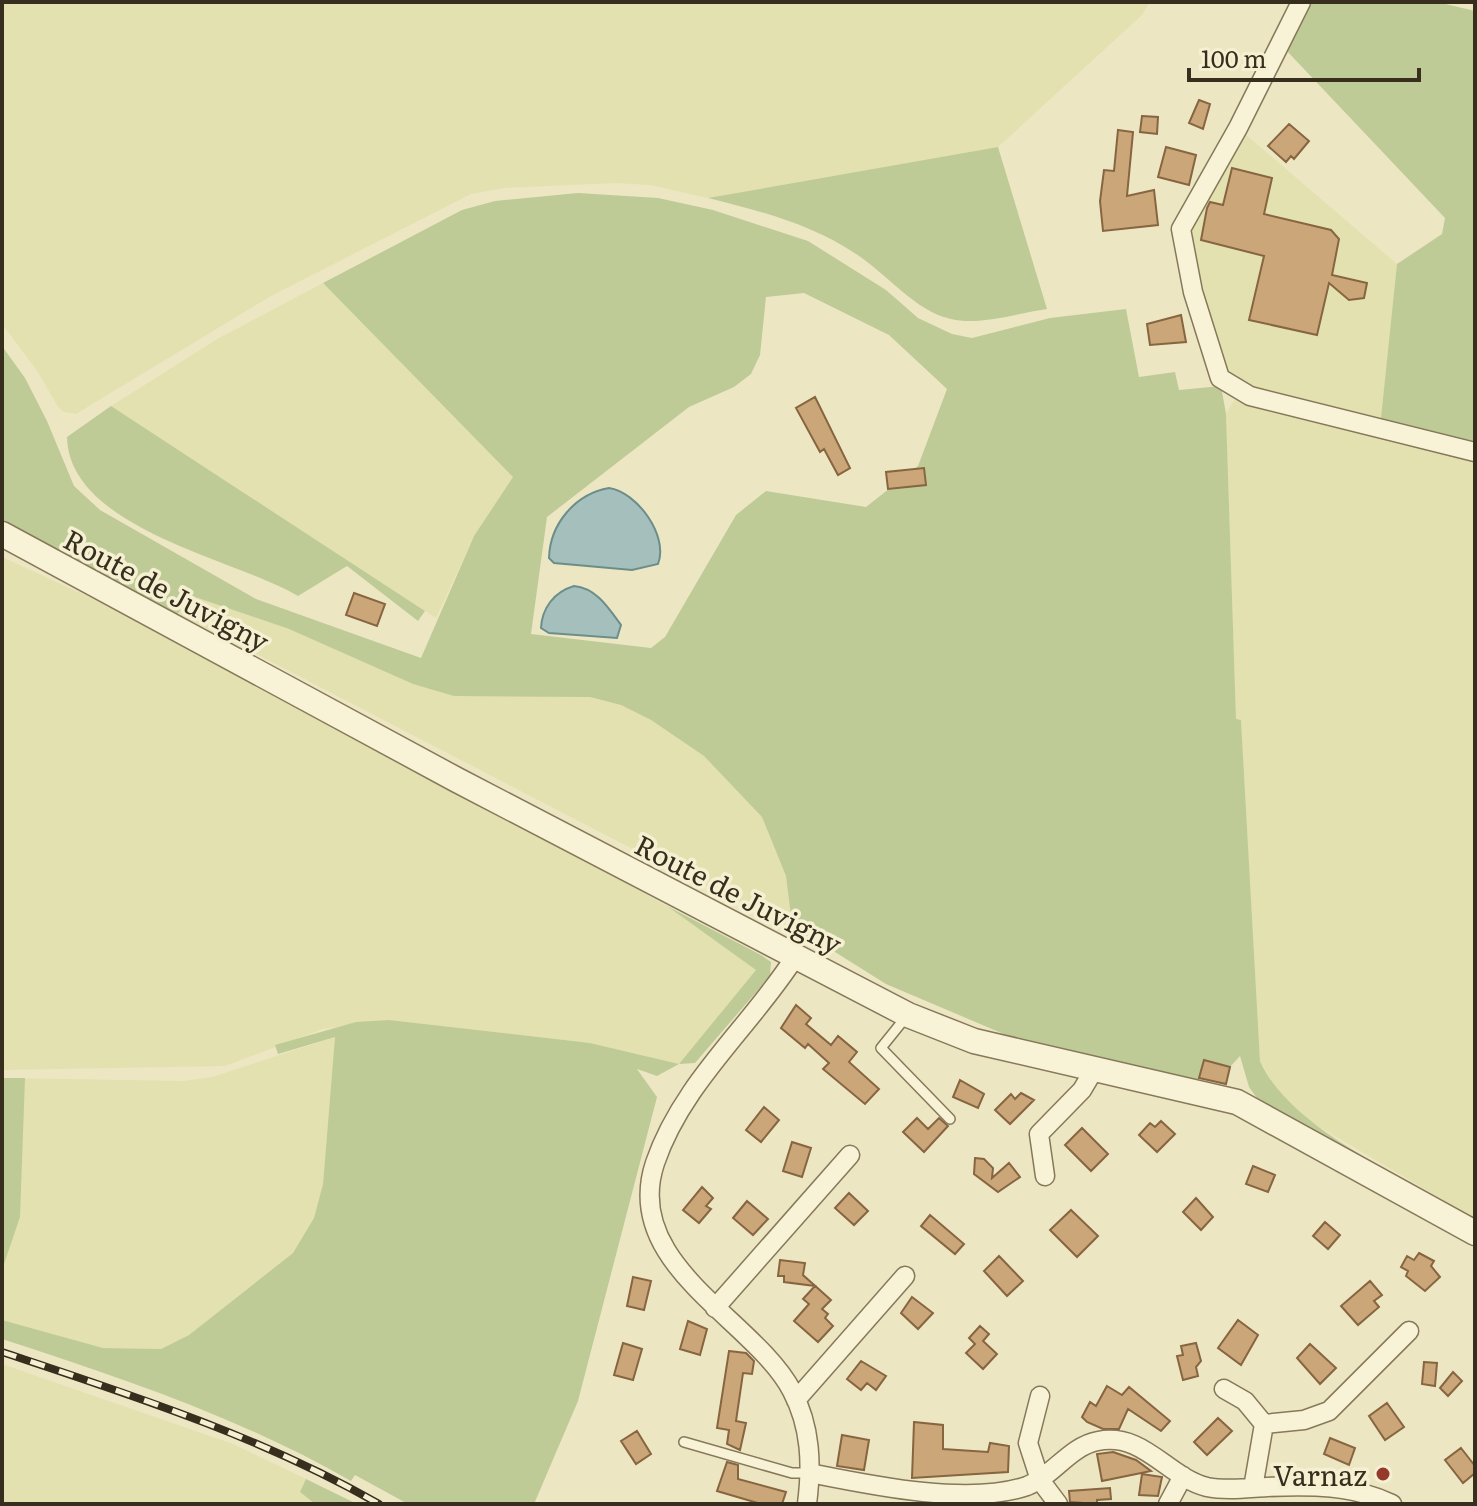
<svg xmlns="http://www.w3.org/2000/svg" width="1477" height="1506" font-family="Literata,serif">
  <rect width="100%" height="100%" fill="#ede6c3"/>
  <path fill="#e3e1b0" d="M2 2H1150L1142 15 998 147 708 198 650 185 615 183 504 188 471 194 271 296 76 414 64 412 58 407 38 372 2 324Z
    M1238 128 1397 264 1380 427 1260 395 1217 369 1181 229Z
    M323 283 513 477 474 536 436 618 111 406 219 338Z
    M1234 400 1401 445 1475 460V1219L1308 1120 1279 1094 1260 1061 1241 720H1236L1226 414Z
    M2 557 137 619 578 856 667 906 757 970 679 1064 590 1043 389 1020 323 1029 225 1066 2 1070Z
    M189 595 289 629 413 684 590 697 621 705 651 720 704 756 762 817 786 876 793 932 179 614Z
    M335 1037 323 1184 314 1218 293 1253 189 1335 161 1349 103 1348 2 1320V1270L19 1218 2 1078 184 1081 212 1077Z
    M2 1364 233 1444 306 1479 300 1492 315 1504H2Z"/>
  <path fill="#becb97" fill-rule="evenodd" d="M1306 2H1437L1475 11V446L1380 427 1397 264 1442 234 1445 218 1286 50Z
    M998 147 1047 309C1018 313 980 326 951 319 916 312 886 273 856 254 811 224 760 211 708 198Z
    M578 193 658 198 713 210 808 241 886 290 918 318 952 334 972 338 1050 318 1126 309 1139 377 1175 372 1179 390 1221 386 1226 414 1236 719 1241 720 1260 1061C1289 1127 1398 1174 1459 1210L1259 1101 1249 1087 1240 1056 1230 1067 1204 1061 1198 1082 1006 1035 886 984 835 952 793 932 786 876 762 817 704 756 651 720 621 705 590 697 454 696 413 684 289 629 189 595 175 619 2 526V346L25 378 47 421 74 486 100 510 256 599 421 658 474 536 513 477 323 283 462 210 495 201ZM804 293 889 335 947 389 918 466 866 507 766 491 736 515 665 637 651 648 531 634 547 517 689 407 734 387 751 374 760 355 766 297Z
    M111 406 425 611 418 621 347 566 298 596C236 559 69 529 67 437Z
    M667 906 761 955 771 962 770 976 695 1063 679 1064 657 1076 637 1069 657 1097 578 1401 534 1504H408L355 1475 351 1481C241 1418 122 1378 2 1339V1320L103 1348 161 1349 189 1335 293 1253 314 1218 323 1184 335 1037 278 1054 275 1045 356 1022 389 1020 590 1043 679 1064 756 970Z
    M2 1078H25L20 1217 2 1270Z
    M306 1479 357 1504H315L300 1492Z"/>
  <path fill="#a5c0bc" stroke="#6c8e8a" stroke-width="2" d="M609 488C637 492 669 536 658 564L632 570 554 563 549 558C550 524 575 494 609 488Z
    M574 586C596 588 608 607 621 625L617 638 549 633 541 628C542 608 554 592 574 586Z"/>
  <path fill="#cba679" stroke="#866540" stroke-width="2" d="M1199 100 1210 104 1203 129 1189 123Z
    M1142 116 1158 117 1157 134 1140 132Z
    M1289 124 1309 141 1294 159 1291 156 1286 162 1268 146Z
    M1118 130 1133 132 1127 196 1154 190 1158 225 1103 231 1100 201 1104 170 1114 171Z
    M1166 147 1196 155 1189 185 1158 177Z
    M1232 168 1272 178 1264 214 1331 230 1339 239 1332 275 1367 283 1364 298 1349 300 1329 283 1317 335 1249 320 1264 256 1201 240 1207 208 1210 202 1223 205Z
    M1181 315 1186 342 1150 345 1147 324Z
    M815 397 850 468 838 475 824 449 820 452 796 408Z
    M924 468 926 485 888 489 886 472Z
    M354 593 385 604 377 626 346 615Z
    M796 1005 811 1018 806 1024 831 1045 838 1036 857 1052 849 1062 879 1089 865 1104 823 1069 829 1063 808 1044 805 1048 781 1028Z
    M1204 1060 1230 1067 1226 1084 1199 1078Z
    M960 1080 984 1094 978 1108 953 1097Z
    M1021 1093 1034 1100 1010 1124 995 1110 1011 1094 1015 1099Z
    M764 1107 779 1120 761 1142 746 1130Z
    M917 1118 928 1129 939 1118 948 1126 924 1152 903 1132Z
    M1161 1121 1175 1134 1157 1152 1139 1135 1150 1123 1155 1127Z
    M1082 1128 1108 1154 1091 1171 1065 1145Z
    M792 1142 811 1148 802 1177 783 1171Z
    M975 1158 984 1159 993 1168 992 1178 1009 1163 1020 1177 998 1192 974 1174Z
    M1253 1166 1275 1175 1268 1192 1246 1184Z
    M702 1187 713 1198 706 1206 711 1209 699 1223 683 1210Z
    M849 1193 868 1211 854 1225 835 1208Z
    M1196 1198 1213 1217 1201 1230 1183 1212Z
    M747 1201 768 1219 753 1235 733 1218Z
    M1071 1210 1098 1236 1077 1257 1050 1230Z
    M930 1215 964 1244 955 1254 921 1226Z
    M1325 1222 1340 1235 1328 1249 1313 1236Z
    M1419 1253 1434 1261 1431 1266 1440 1277 1425 1291 1406 1276 1408 1271 1401 1267 1407 1256 1414 1260Z
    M999 1256 1023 1281 1007 1296 984 1271Z
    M780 1260 805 1263 803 1275 831 1300 822 1309 828 1314 825 1318 833 1326 818 1342 794 1321 809 1304 803 1299 815 1286 784 1282V1276H778Z
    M633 1277 651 1281 644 1310 627 1306Z
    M1370 1281 1382 1295 1374 1301 1379 1307 1358 1325 1341 1306Z
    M912 1297 933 1313 918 1329 901 1313Z
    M1238 1320 1258 1335 1241 1365 1218 1348Z
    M688 1321 707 1329 700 1355 680 1349Z
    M980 1326 989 1334 983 1341 997 1354 983 1369 966 1353 975 1344 969 1338Z
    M623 1343 642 1349 633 1380 614 1375Z
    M1196 1343 1201 1361 1196 1367 1198 1376 1183 1380 1177 1356 1183 1355 1181 1346Z
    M1310 1344 1336 1368 1320 1384 1297 1358Z
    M729 1351 746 1353 754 1361 752 1374 743 1373 736 1421 746 1423 740 1450 727 1444 729 1430 717 1428Z
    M861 1361 886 1376 876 1390 867 1383 861 1390 847 1379Z
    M1424 1362 1437 1363 1435 1386 1422 1384Z
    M1453 1372 1462 1381 1448 1396 1440 1388Z
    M1107 1386 1122 1395 1129 1387 1170 1421 1161 1431 1128 1409 1119 1429H1103L1087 1422 1082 1417 1090 1402 1096 1406Z
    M1387 1403 1404 1427 1385 1440 1369 1416Z
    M1218 1418 1232 1431 1207 1455 1194 1442Z
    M914 1422 943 1425V1449L988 1452 990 1443 1009 1446 1008 1472 912 1478Z
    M637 1431 651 1454 636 1464 621 1441Z
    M842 1435 869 1440 864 1470 837 1466Z
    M1330 1438 1355 1448 1349 1465 1324 1454Z
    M1461 1448 1475 1466V1473L1463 1483 1445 1460Z
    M1113 1452 1136 1460 1151 1471 1102 1481 1097 1454Z
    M727 1462 738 1465V1479L786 1492 782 1504H761L717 1491Z
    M1142 1474 1162 1477 1158 1496 1139 1495Z
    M1110 1488 1111 1499 1097 1500V1504L1070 1502 1069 1491Z"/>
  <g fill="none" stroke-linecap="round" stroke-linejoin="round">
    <g stroke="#87785a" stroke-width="12">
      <path id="service" d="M906 1017 881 1048 950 1119
        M684 1442 792 1473H810"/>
    </g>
    <g stroke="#87785a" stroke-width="21">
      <path id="minor" d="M1301 2 1238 128 1181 229 1193 292 1220 378 1250 396 1475 452
        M795 957C751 1026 682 1083 655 1163 621 1265 754 1319 792 1391 811 1427 812 1465 807 1504
        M1045 1176 1039 1134 1082 1090 1095 1068
        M715 1308 850 1155
        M1224 1389 1245 1401 1264 1424
        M1040 1396 1028 1443 1040 1480 1058 1504
        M796 1400 905 1276
        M810 1473C870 1485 968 1506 1027 1486 1053 1476 1070 1446 1098 1441 1144 1432 1167 1477 1207 1487 1226 1491 1248 1488 1267 1487 1310 1485 1353 1485 1392 1504
        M1253 1488 1264 1424 1304 1420 1329 1411 1409 1331
        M1168 1504 1183 1476"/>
    </g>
    <g stroke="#87785a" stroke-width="27">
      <path id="tertiary" d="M2 534 457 780 908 1015 974 1041 1237 1102 1475 1233"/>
    </g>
    <use href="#service" stroke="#f8f3d6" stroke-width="9"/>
    <use href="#minor" stroke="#f8f3d6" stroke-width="18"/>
    <use href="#tertiary" stroke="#f8f3d6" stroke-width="24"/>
    <g stroke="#372e1e" stroke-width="8">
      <path id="rail" d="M2 1352C131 1395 260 1436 379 1504"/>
    </g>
    <use href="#rail" stroke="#f5f0d2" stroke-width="5" stroke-dasharray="15" stroke-linecap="butt"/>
  </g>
  <circle fill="#95392b" stroke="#f5f0d2" stroke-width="3" cx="1383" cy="1474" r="8"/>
  <g text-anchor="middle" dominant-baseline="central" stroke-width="7" stroke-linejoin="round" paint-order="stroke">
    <g font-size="28" fill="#372e1e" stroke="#f5f0d2">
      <text transform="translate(167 589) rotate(28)">Route de Juvigny</text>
      <text transform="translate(739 893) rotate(27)">Route de Juvigny</text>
    </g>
    <g font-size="28" fill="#372e1e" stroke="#f5f0d2" text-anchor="end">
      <text x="1367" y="1474">Varnaz</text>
    </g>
  </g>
  <rect width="1477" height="1506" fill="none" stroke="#372e1e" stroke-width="8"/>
  <path d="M1189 68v12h230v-12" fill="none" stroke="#372e1e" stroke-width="4"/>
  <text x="1201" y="68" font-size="24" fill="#372e1e" stroke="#f5f0d2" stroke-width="6" paint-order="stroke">100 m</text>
</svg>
